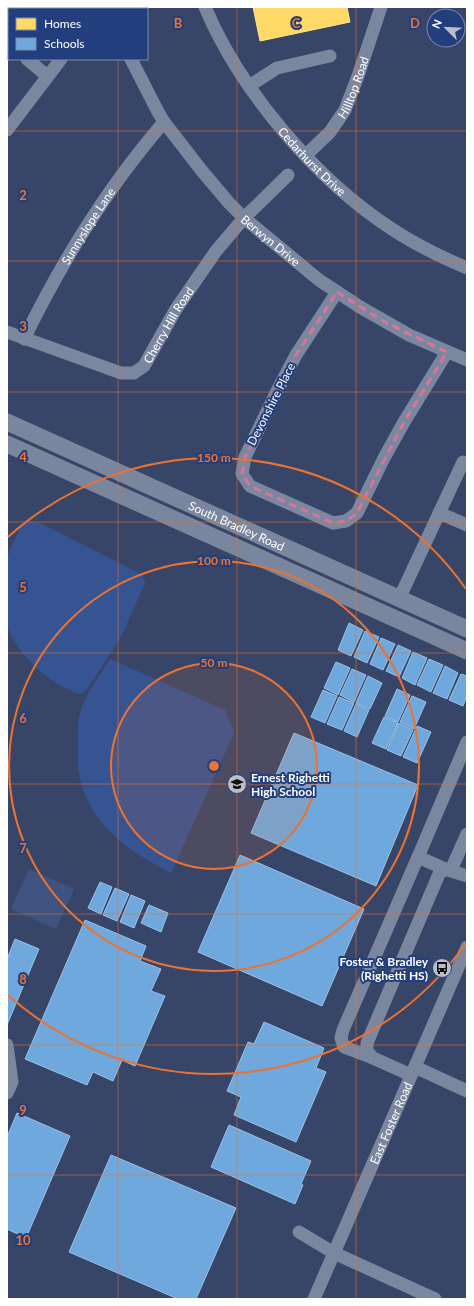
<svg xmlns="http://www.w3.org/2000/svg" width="474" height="1306" font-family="Lato,sans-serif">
  <rect width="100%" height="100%" fill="#374668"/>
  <path fill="#365492" d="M30 521 40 523 143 575 145 583 121 637 88 688 84 692 79 694C47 682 21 658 7 627V557L21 526Z
    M110 659 225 710 234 733 171 873C127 850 85 822 78 768 77 762 78 755 78 749 78 738 77 724 80 713 86 693 99 676 110 659Z"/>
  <path fill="#3f5380" d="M29 869 74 889 56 929 11 909Z"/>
  <path fill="#ffd966" stroke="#ffe494" d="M253 7H347L350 22 260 41Z"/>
  <path fill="#6fa8dc" stroke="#9ac2e6" d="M349 623 363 630 351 656 338 650Z
    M365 631 379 637 367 663 354 657Z
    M381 638 395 644 383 670 370 664Z
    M398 645 411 651 399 677 386 671Z
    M413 652 427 658 415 685 402 678Z
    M429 659 443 665 431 692 417 685Z
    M336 662 350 668 338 695 324 688Z
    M445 666 458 673 447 699 433 693Z
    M352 669 366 675 354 702 340 695Z
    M461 674 467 676V696L463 706 449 700Z
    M368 676 382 683 370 709 356 703Z
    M397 689 410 695 398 722 385 716Z
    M323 690 337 696 325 723 311 717Z
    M412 696 426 702 414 729 400 722Z
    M339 697 354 703 342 730 327 724Z
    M356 704 369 710 357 737 344 731Z
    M384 717 398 723 386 749 372 743Z
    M399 723 413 730 401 756 387 750Z
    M417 726 431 732 417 763 403 757Z
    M294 733 418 785 376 886 251 833Z
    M240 855 364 909 322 1006 198 952Z
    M100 882 112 887 101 914 88 908Z
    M115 888 129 894 117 921 103 915Z
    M131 895 145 901 134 928 120 922Z
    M149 905 168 913 161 932 141 923Z
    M85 920 146 946 140 961 161 969 151 991 165 996 135 1066 122 1060 113 1081 93 1072 87 1085 25 1059Z
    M15 939 39 949 7 1025V959Z
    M264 1022 324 1048 316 1068 326 1072 296 1142 234 1115 241 1097 227 1091 248 1042 254 1044Z
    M17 1113 70 1136 26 1238 7 1229V1137Z
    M229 1125 311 1161 301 1184 303 1185 295 1204 211 1167Z
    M111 1155 236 1208 196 1299H178L69 1252Z"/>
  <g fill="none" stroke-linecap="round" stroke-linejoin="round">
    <g stroke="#7b879f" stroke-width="13">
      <path d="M108 7 109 9"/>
      <path id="s1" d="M205 7C240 90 316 180 392 229 416 245 441 257 467 268"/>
      <path d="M7 42 9 43"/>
      <path d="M27 59 47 76"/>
      <path id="s2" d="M131 59 157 110 164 122 202 171 229 203 244 218 319 280 360 307 409 335 467 360"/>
      <path d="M249 86 277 68 330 56"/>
      <path d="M7 130 61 59"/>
      <path id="s3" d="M306 155 330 132 345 110 358 76 381 7"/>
      <path d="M337 292 296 355 278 389 245 457 242 474 250 486 333 523 346 521 357 513 384 458 404 422 447 352"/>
      <path id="s4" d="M7 332 121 373H134L144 366 176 309 216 251 244 218 288 175"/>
      <path id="s5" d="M24 339C62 261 107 188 164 122"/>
      <path d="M439 513 467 525"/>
      <path d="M399 599 463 462 467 464"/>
      <path d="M445 869 418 857 467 742"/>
      <path d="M451 870 467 834"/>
      <path d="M373 1058 344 1047 341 1038 343 1030 418 857"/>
      <path d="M415 1067 467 1091"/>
      <path d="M411 1075 373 1058 367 1051V1043L439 874 445 869 467 876"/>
      <path d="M7 1093 12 1082 7 1045"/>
      <path d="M299 1232 334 1253 435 1299"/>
      <path id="s6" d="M314 1299 467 947"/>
    </g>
    <g stroke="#7a869e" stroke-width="17">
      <path id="s7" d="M7 422 467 629"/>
      <path d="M7 444 467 651"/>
    </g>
  </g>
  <path fill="none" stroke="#da749d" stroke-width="3" stroke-dasharray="8 5" stroke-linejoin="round" d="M337 292 383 321 447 352 404 422 357 513 346 521 333 523 250 486 242 474 245 457 296 355Z"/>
  <path fill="none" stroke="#eb7230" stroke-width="1" stroke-opacity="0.55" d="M118 7V9M237 7V1299M356 7V1299M118 59V1299M7 131H467M7 261H467M7 392H467M7 522H467M7 653H467M7 784H467M7 914H467M7 1045H467M7 1175H467"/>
  <circle cx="214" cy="766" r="103" fill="#eb7230" fill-opacity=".12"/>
  <g fill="none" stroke="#eb7230" stroke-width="2">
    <circle cx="214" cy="766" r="103"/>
    <circle cx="214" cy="766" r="205"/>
    <path d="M466 943A308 308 0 0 1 8 995M8 537A308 308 0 0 1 466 589"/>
  </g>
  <defs>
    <g id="school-disc" transform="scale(1)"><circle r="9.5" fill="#b9beca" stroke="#233e7c"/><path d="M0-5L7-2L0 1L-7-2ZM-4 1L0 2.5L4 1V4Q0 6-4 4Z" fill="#111"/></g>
    <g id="bus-disc" transform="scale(1)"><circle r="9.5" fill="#b9beca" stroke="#233e7c"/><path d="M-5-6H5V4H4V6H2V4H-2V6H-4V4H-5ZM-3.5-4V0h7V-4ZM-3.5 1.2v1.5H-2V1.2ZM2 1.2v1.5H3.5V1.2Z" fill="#111"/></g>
  </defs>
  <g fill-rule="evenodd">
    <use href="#school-disc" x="237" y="784"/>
    <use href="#bus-disc" x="442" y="968"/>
  </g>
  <g text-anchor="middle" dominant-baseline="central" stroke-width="4" stroke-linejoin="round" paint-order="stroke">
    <g font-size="12" fill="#fff" stroke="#233e7c">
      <text stroke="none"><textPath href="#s3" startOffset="84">Hilltop Road</textPath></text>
      <text stroke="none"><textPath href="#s1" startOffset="189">Cedarhurst Drive</textPath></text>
      <text stroke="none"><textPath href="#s5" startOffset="130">Sunnyslope Lane</textPath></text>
      <text stroke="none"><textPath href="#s2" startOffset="231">Berwyn Drive</textPath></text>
      <text stroke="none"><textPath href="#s4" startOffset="194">Cherry Hill Road</textPath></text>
      <text transform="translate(271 404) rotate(-63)">Devonshire Place</text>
      <text stroke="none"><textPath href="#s7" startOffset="252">South Bradley Road</textPath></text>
      <text stroke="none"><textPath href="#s6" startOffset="192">East Foster Road</textPath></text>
    </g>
    <g font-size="12" font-weight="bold" fill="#fff" stroke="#233e7c" text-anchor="start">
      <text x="251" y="777">Ernest Righetti<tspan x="251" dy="14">High School</tspan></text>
      <text x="428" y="961" text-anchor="end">Foster &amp; Bradley<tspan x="428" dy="14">(Righetti HS)</tspan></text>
    </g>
  </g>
  <g font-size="13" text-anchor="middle" font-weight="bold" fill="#eb7230" stroke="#233e7c" stroke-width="4" stroke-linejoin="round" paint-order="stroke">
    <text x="178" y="28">B</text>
    <text x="296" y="28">C</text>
    <text x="415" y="28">D</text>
    <text x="23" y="200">2</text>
    <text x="23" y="331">3</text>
    <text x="23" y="462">4</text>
    <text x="23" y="592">5</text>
    <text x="23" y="723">6</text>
    <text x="23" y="853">7</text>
    <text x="23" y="984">8</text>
    <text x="23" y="1115">9</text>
    <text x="23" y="1245">10</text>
  </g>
  <circle cx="214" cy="766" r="6" fill="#eb7230" stroke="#233e7c" stroke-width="2"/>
  <g font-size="12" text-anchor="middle" font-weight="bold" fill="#eb7230" stroke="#233e7c" stroke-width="4" stroke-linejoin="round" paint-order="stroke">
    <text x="214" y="462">150 m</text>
    <text x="214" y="565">100 m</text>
    <text x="214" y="667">50 m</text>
  </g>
  <rect width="474" height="1306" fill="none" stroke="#ffffff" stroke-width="16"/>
  <rect x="8" y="8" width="140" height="52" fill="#233e7c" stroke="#7b8bb0"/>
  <rect x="16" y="18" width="20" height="12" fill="#ffd966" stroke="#7b8bb0"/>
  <text x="44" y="28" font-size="12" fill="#ffffff">Homes</text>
  <rect x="16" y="38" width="20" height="12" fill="#6fa8dc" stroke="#7b8bb0"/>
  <text x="44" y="48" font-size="12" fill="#ffffff">Schools</text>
  <g transform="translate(446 28) rotate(294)"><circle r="19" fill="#233e7c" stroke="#7b8bb0"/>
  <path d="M0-3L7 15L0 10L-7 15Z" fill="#b9beca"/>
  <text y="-6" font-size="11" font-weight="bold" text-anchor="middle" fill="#ffffff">N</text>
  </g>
</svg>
